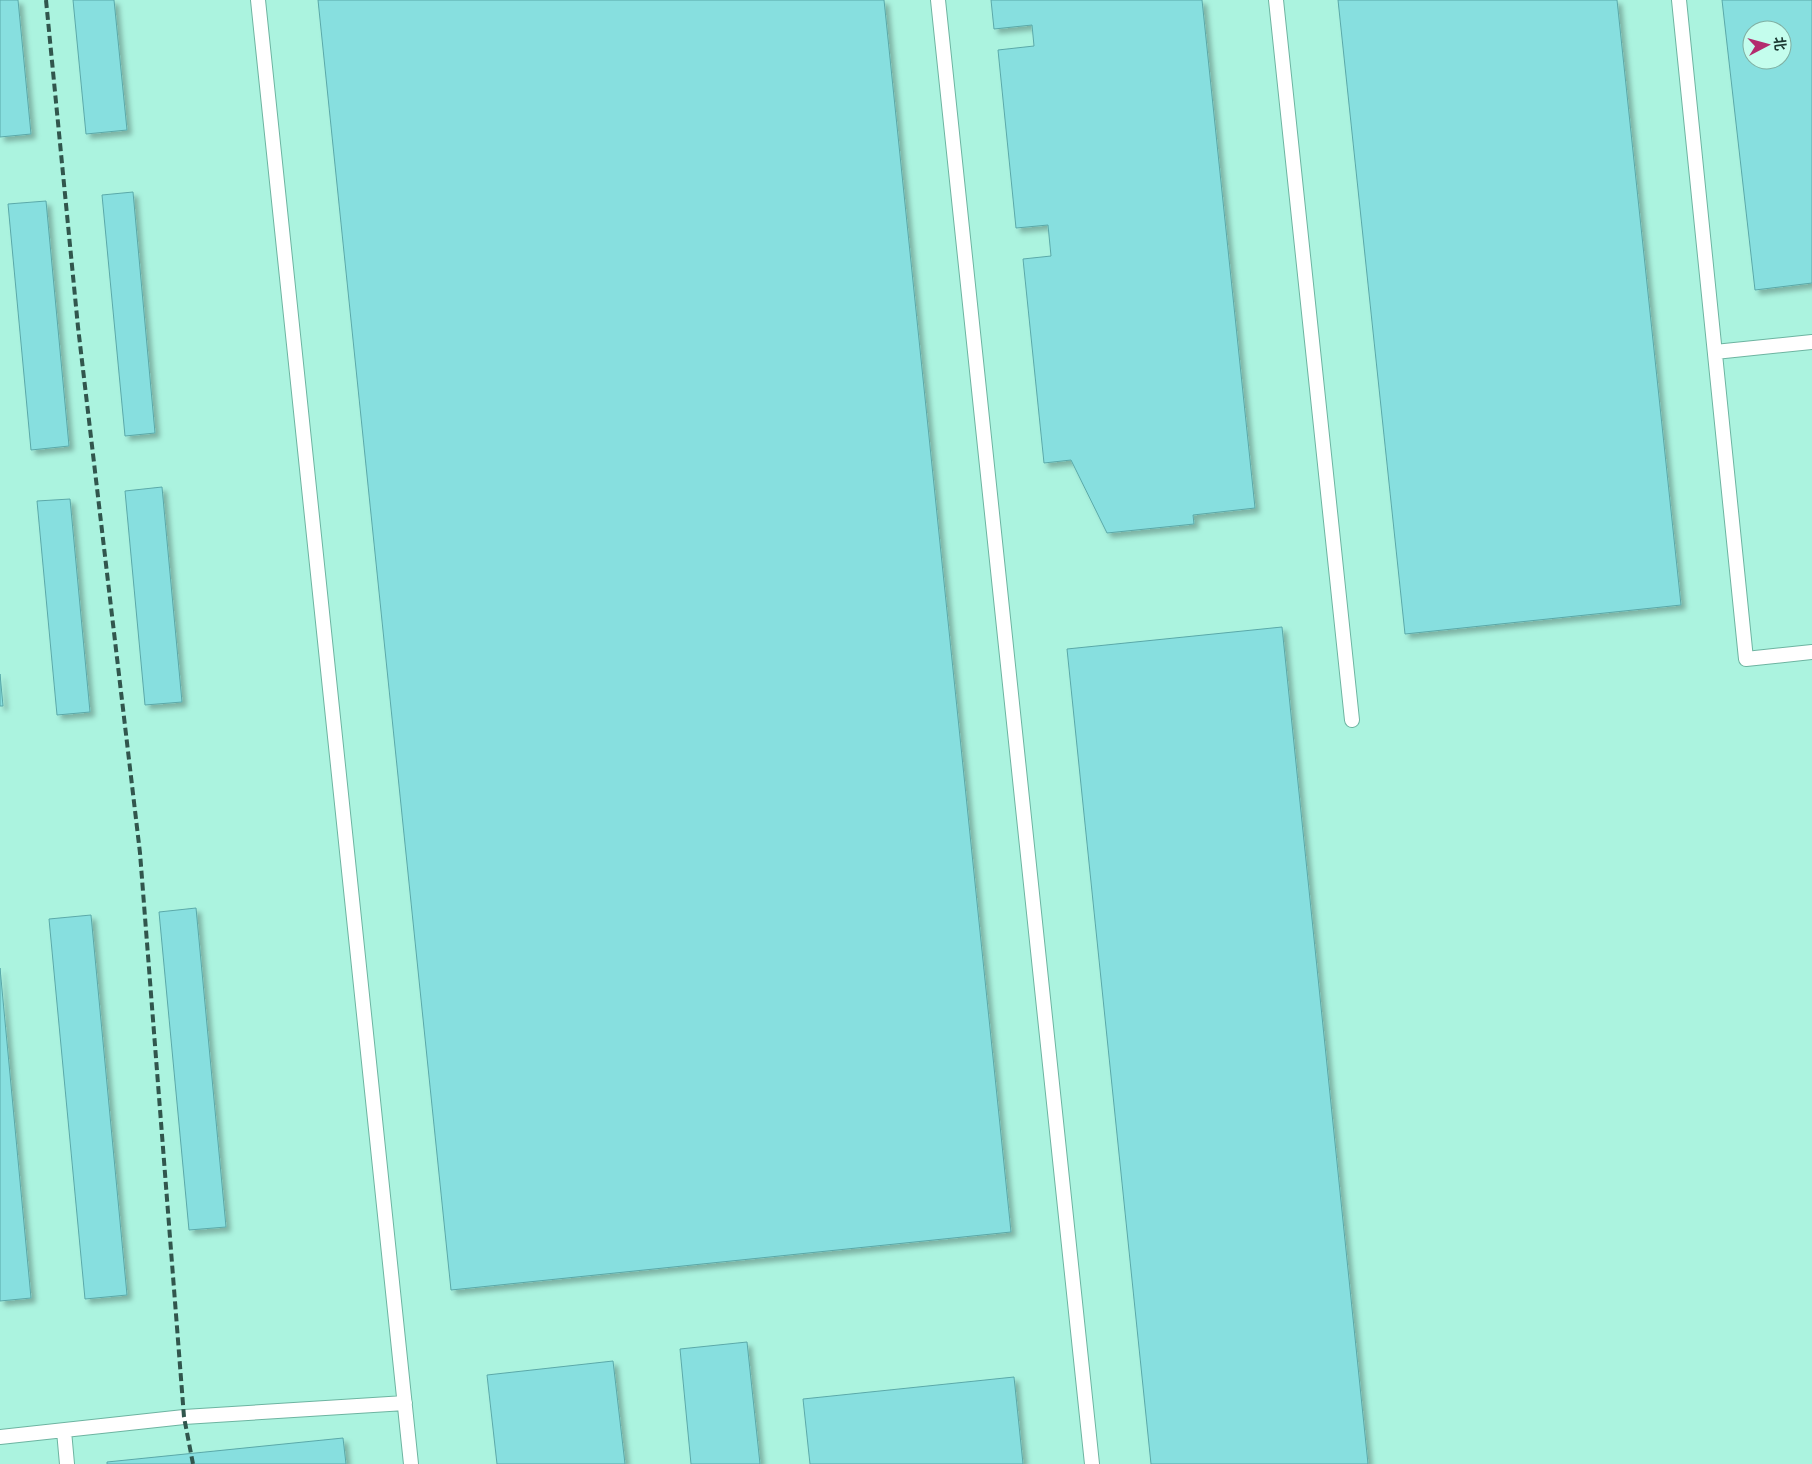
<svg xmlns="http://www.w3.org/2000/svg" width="1812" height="1464" font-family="Cabin,'Noto Sans SC',sans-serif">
  <defs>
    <filter id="shadow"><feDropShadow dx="4.5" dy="4.5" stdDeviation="2.5" flood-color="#0004"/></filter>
  </defs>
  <rect width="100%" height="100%" fill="#abf3df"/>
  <path fill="#87dfdf" stroke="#5ba9a9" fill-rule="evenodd" filter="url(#shadow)" d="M0 0H18L31 134 0 137Z
    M73 0H114L127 130 86 134Z
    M318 0H884L1011 1232 451 1290Z
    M991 0H1202L1255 508 1193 515 1194 524 1107 533 1071 460 1044 463 1023 259 1051 256 1048 225 1016 228 998 50 1034 46 1032 25 994 29Z
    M1338 0H1617L1681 605 1405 634Z
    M1722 0H1812V283L1755 290ZM1752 30H1782V60H1752Z
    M133 192 155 433 125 436 102 195Z
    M46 201 69 446 31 450 8 204Z
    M162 487 182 702 145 705 125 491Z
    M70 499 90 712 57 715 37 501Z
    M1282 627 1368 1464H1151L1067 649Z
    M0 674 3 706H0Z
    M196 908 226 1227 189 1230 159 912Z
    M91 915 127 1295 85 1299 49 919Z
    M0 968 31 1298 0 1301Z
    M747 1342 760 1464H691L680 1349Z
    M613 1361 625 1464H497L487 1375Z
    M1014 1377 1023 1464H810L803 1399Z
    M343 1438 346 1464H107V1462Z"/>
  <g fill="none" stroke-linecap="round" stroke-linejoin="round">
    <g stroke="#6db4a1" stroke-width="16">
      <path id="lane" d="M258 0 411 1464
        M938 0 1092 1464
        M1276 0 1352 720
        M1679 0 1746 659 1812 652
        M1715 352 1812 342
        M64 1431 67 1464
        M0 1437 184 1417 405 1403"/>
    </g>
    <use href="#lane" stroke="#fff" stroke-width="14"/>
    <path stroke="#31564d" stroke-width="4" stroke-dasharray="8 4" stroke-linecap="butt" d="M46 0 78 327 140 853 184 1417 193 1464"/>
  </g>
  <g transform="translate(1767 45) rotate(84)"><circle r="24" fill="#c4fded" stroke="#80afa2"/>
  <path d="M0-4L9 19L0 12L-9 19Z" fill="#b32c6e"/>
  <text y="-8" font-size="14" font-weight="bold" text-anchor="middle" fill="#1b3932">北</text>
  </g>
</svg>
